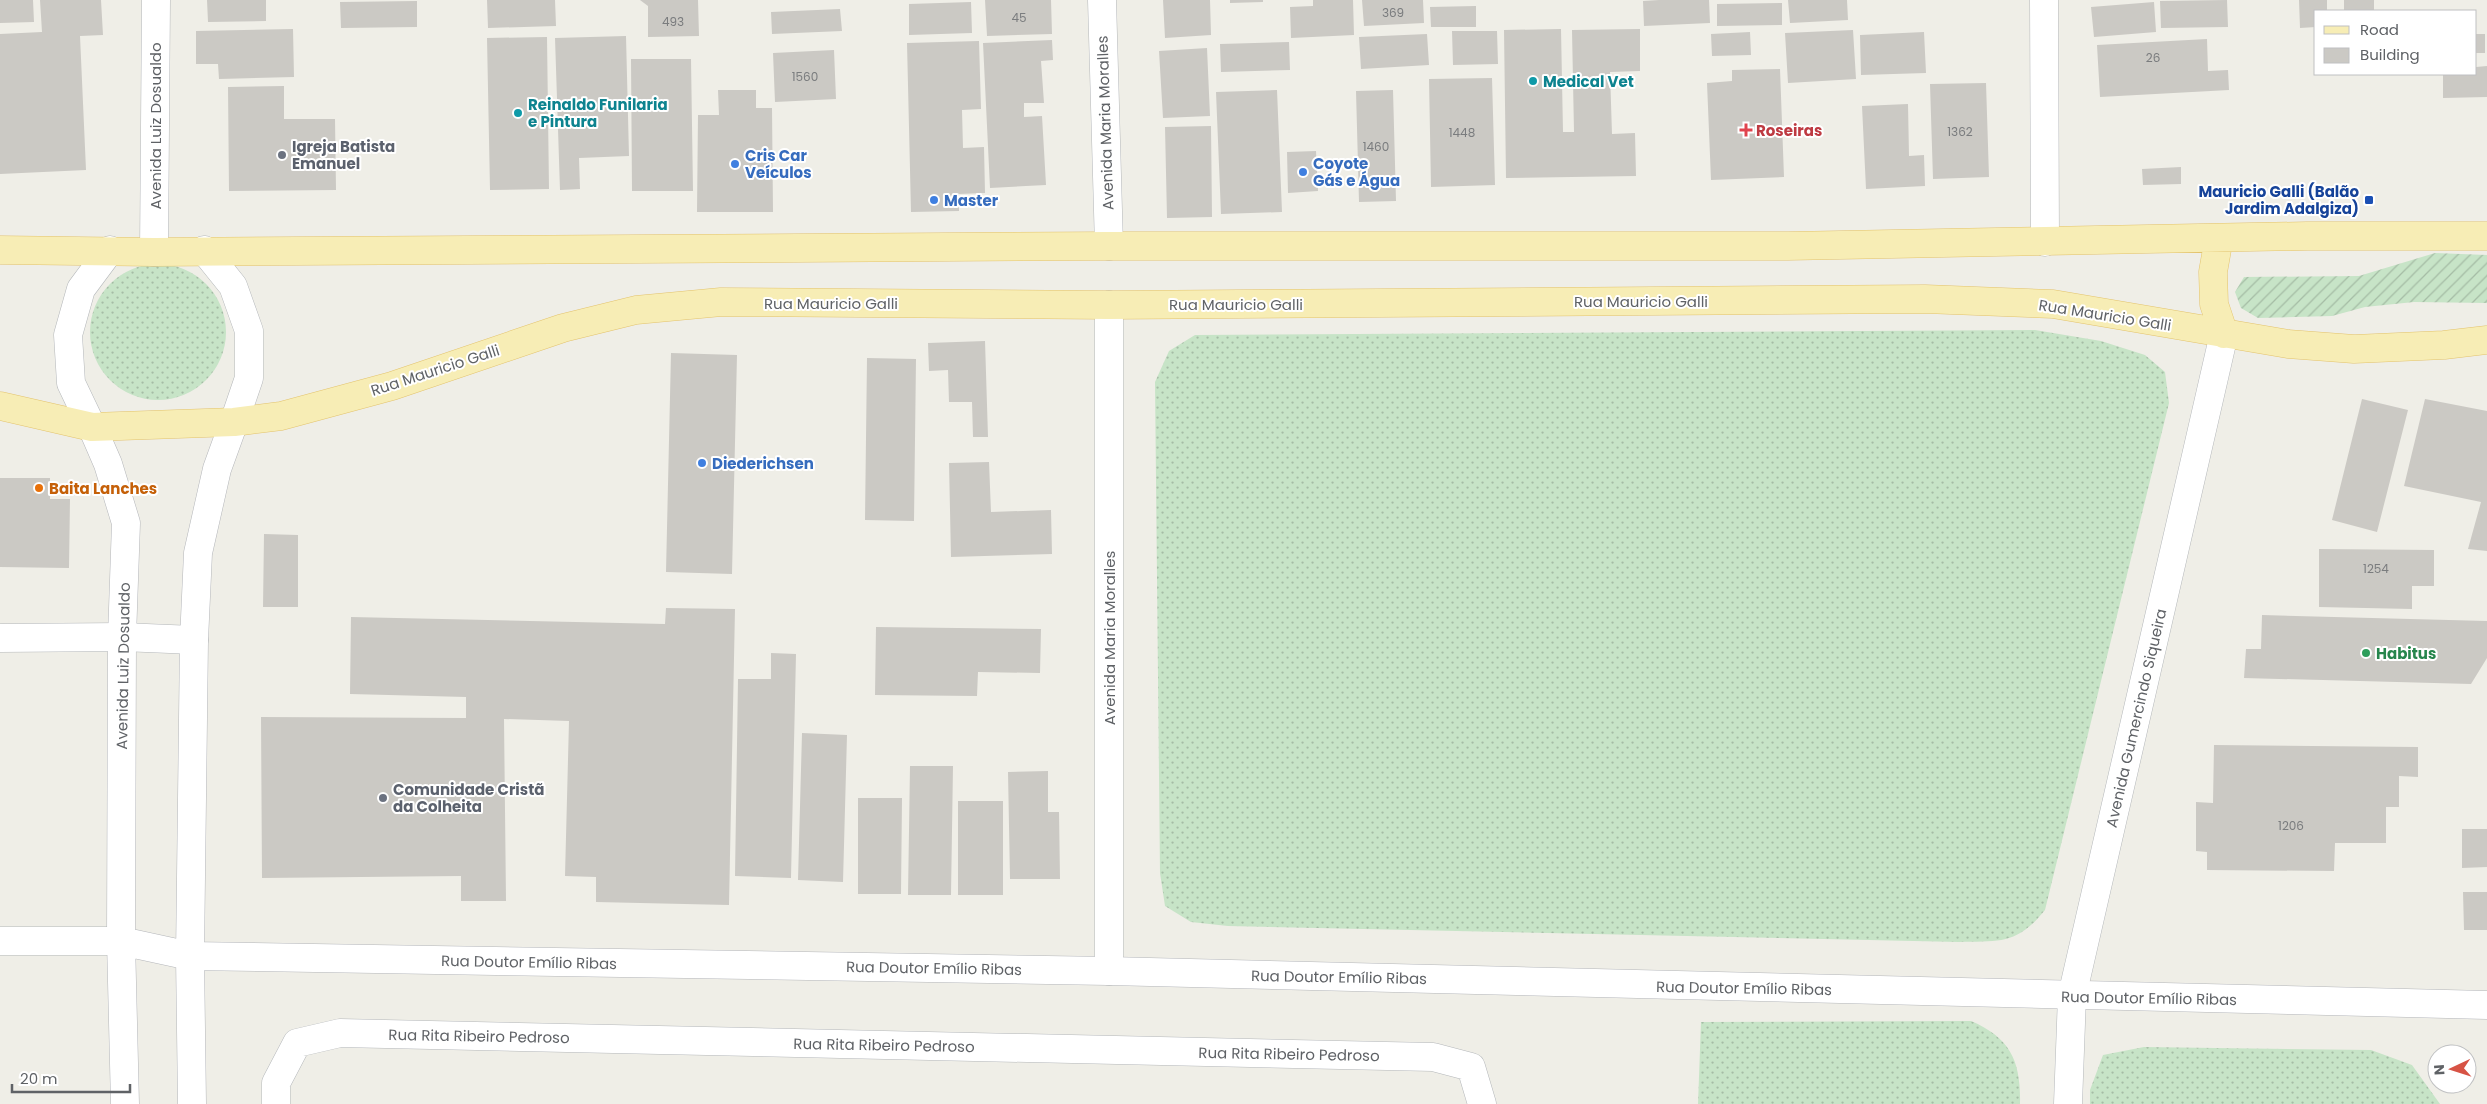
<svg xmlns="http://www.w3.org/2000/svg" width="2487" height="1104" font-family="Poppins,sans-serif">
  <defs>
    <pattern id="grass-dots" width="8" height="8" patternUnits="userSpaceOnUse" patternTransform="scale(1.25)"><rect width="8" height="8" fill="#c7e4c7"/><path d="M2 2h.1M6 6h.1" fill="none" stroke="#a5bca5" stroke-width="1.8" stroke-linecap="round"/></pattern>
    <pattern id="garden-furrows" width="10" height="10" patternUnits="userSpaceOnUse" patternTransform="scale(1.25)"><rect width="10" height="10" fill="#c7e4c7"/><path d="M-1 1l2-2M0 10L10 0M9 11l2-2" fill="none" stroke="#a5bca5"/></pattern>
  </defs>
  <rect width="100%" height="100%" fill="#efeee7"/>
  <path fill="url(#grass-dots)" d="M90 332a68 68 0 1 1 136 0a68 68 0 1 1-136 0Z
    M2035 330 2101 341 2145 355 2165 372 2169 403 2045 910C2017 945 2000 941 1959 942L1228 926 1191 922 1165 906 1160 873 1155 382 1169 351 1195 335Z
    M1971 1021C2011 1038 2021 1062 2020 1104H1698L1701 1022Z
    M2144 1047 2371 1050 2412 1065 2440 1104H2090V1090L2103 1055Z"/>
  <path fill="url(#garden-furrows)" d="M2435 253 2487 255V303L2414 302 2365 307 2332 316 2258 318 2241 308 2235 292 2244 277 2359 276Z"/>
  <path fill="#cbc9c4" d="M0 0H33L34 22 0 23Z
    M40 0H101L103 35 80 36 86 170 0 174V34L42 32Z
    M207 0H266V21L208 22Z
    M487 0H555L556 26 488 28Z
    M640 0H698L699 36 648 37V6Z
    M985 0H1051L1052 34 987 36Z
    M1163 0H1210L1211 35 1165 38Z
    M1230 0H1263V2L1230 3Z
    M1313 0H1353L1354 35 1291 38 1290 7 1313 6Z
    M1362 0H1423L1424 23 1364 26Z
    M1659 0H1709L1710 23 1644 26 1643 1Z
    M1788 0H1847L1848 20 1790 23Z
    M2227 0 2228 27 2161 28 2160 1Z
    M2299 0H2327V11H2316V27L2300 28Z
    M2344 0H2374V11H2344Z
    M417 1V27L341 28 340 2Z
    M971 2 972 33 909 35V4Z
    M2154 2 2156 32 2094 37 2091 7Z
    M1782 3V25L1717 26V4Z
    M1476 6V27H1431L1430 7Z
    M840 9 842 31 772 34 771 12Z
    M293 29 294 77 219 79 218 64H196V31Z
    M1561 29 1563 132H1574L1572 30 1640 29V71L1610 72 1612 134 1635 133 1636 176 1506 178 1504 30Z
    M1853 30 1856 79 1788 83 1785 33Z
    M1452 31H1497L1498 64 1453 65Z
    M1750 32 1751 55 1712 56 1711 34Z
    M1924 32 1926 73 1861 75 1860 35Z
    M1427 34 1429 65 1361 69 1359 37Z
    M2476 34H2485V53H2476Z
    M626 36 629 156 579 158 580 189 560 190 555 38Z
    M547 37 549 189 490 190 487 38Z
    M2207 39 2208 71 2228 70 2229 90 2100 97 2097 45Z
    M1052 40 1053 60 1041 61 1044 103H1024V117L1042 116 1046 185 990 188 983 43Z
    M979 41 981 109 962 110 963 148 984 147 985 193 959 194V211L911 212 907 43Z
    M1289 42 1290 70 1221 72 1220 44Z
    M1207 48 1210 116 1163 118 1159 51Z
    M834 50 836 99 775 102 773 53Z
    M631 59H691L693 191H632Z
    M2487 66V97L2443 98V74H2476V67Z
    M1780 69 1784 177 1711 180 1707 83 1732 81V70Z
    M1492 78 1495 185 1431 187 1429 79Z
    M1986 83 1989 177 1933 179 1930 84Z
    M284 86V119H335L336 190 229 191 228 87Z
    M718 90H756V108H772L773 212H697L698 115H719Z
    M1277 90 1282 212 1221 214 1216 92Z
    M1393 90 1396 201 1359 202 1356 91Z
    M1908 104 1909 156 1924 155 1925 186 1866 189 1862 106Z
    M1211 126 1212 217 1167 218 1165 127Z
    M1316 151 1318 191 1288 193 1287 152Z
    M2181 167V184L2143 185 2142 169Z
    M985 341 988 437H973L972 402H949L948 370 929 371 928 343Z
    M671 353 737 355 732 574 666 572Z
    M867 358 916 359 914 521 865 520Z
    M2362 399 2408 410 2377 532 2332 520Z
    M2425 399 2487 411V551L2468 549 2481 502 2404 486Z
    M989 462 991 512 1051 510 1052 554 951 557 949 463Z
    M0 478H50V499H70L69 568 0 567Z
    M264 534 298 535V607H263Z
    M2319 549 2434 550V586H2412V609L2319 607Z
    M666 608 735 609 729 905 596 902V877L565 876 569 721 504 719 506 901H461V876L262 878 261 717 466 718V697L350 694 351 617 665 624Z
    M2262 615 2487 621V658L2471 684 2244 678 2246 649H2261Z
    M876 627 1041 629 1040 673 978 672 977 696 875 695Z
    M771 653 796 654 791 878 735 876 738 679H771Z
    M802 733 847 735 843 882 798 880Z
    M2214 745 2418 747V777L2399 776V807H2386V843H2335L2334 871 2207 870V852L2196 851V802L2213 803Z
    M910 766H953L951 895H908Z
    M1048 771V812H1059L1060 879H1010L1008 772Z
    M858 798H902L901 894H858Z
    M958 801H1003V895H958Z
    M2462 829H2487V867L2462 868Z
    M2463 892H2487V930H2464Z"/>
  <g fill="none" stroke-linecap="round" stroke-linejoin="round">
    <g stroke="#b4b7ba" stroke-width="29">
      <path id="street" d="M1102 0 1109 246
        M2044 0 2045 242
        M204 250 233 286 249 331V378L234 422
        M154 252 156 0
        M1109 305V971
        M92 427 71 383 68 335 81 289 110 250
        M0 638 122 637 194 640
        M0 941H121
        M276 1104V1083L297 1043 340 1033 1433 1057 1471 1067 1482 1104
        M2068 1104 2072 996 2224 334"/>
    </g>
    <g stroke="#b4b6ba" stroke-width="29">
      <path id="secondary" d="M92 427 108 464 126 523 122 637 121 941 125 1104
        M121 941 190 956 1109 971 2487 1005
        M192 1104 190 956 194 640 198 553 217 469 234 422"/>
    </g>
    <g stroke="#e3c36d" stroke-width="29">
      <path id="primary" d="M2219 238 2213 272 2214 304 2224 334
        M0 250 154 252 1109 246H1788L2307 236H2487
        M0 406 92 427 234 422 281 416 392 386 563 328 636 310 721 302 1109 305 1925 299 2053 304 2288 344 2354 349 2444 345 2487 340"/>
    </g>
    <use href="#street" stroke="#fff" stroke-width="28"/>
    <use href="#secondary" stroke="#fff" stroke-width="28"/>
    <use href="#primary" stroke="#f7edb5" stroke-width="28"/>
  </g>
  <g fill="#0f9aa8" stroke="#fff" stroke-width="2">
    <circle cx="1533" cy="81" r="5"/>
    <circle cx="518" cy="113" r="5"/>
  </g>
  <path fill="#e0444e" stroke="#fff" stroke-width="2" d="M1743.5 122.5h5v5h5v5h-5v5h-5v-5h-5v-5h5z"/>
  <g fill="#6b7280" stroke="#fff" stroke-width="2">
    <circle cx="282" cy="155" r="5"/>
    <circle cx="383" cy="798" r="5"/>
  </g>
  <g fill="#3f7fe0" stroke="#fff" stroke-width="2">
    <circle cx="735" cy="164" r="5"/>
    <circle cx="1303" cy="172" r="5"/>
    <circle cx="934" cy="200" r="5"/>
    <circle cx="702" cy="463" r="5"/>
  </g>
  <rect fill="#1a4fb4" stroke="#fff" stroke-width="2" x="2364" y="195" width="10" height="10" rx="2.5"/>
  <circle fill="#e8710a" stroke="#fff" stroke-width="2" cx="39" cy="488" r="5"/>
  <circle fill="#2e9e5b" stroke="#fff" stroke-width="2" cx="2366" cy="653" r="5"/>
  <g text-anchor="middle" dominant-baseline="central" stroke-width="4" stroke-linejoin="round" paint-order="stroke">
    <g font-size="12" fill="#7a7c7e">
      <text x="1393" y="12">369</text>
      <text x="1019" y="17">45</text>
      <text x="673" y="21">493</text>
      <text x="2153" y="57">26</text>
      <text x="805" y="76">1560</text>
      <text x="1960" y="131">1362</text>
      <text x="1462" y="132">1448</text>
      <text x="1376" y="146">1460</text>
      <text x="2376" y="568">1254</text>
      <text x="2291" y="825">1206</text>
    </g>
    <g font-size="15" font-weight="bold" fill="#0d838f" stroke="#fff" text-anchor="start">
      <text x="1543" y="81">Medical Vet</text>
      <text x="528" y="104">Reinaldo Funilaria<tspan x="528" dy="17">e Pintura</tspan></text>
    </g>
    <g font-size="15" fill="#5f6266" stroke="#fff">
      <text transform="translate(1105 123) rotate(-92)">Avenida Maria Moralles</text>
      <text transform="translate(155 126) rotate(-90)">Avenida Luiz Dosualdo</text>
      <text x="1641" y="301">Rua Mauricio Galli</text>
      <text x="831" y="303">Rua Mauricio Galli</text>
      <text x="1236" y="304">Rua Mauricio Galli</text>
      <text transform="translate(2105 315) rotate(9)">Rua Mauricio Galli</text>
      <text transform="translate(435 370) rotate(-18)">Rua Mauricio Galli</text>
      <text transform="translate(1109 638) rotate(-90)">Avenida Maria Moralles</text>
      <text transform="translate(123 666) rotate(-89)">Avenida Luiz Dosualdo</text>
      <text transform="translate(2136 718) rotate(-77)">Avenida Gumercindo Siqueira</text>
      <text transform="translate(529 962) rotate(1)">Rua Doutor Emílio Ribas</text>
      <text transform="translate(934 968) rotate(1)">Rua Doutor Emílio Ribas</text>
      <text transform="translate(1339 977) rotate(1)">Rua Doutor Emílio Ribas</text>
      <text transform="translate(1744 988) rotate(1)">Rua Doutor Emílio Ribas</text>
      <text transform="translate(2149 998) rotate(1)">Rua Doutor Emílio Ribas</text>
      <text transform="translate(479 1036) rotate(1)">Rua Rita Ribeiro Pedroso</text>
      <text transform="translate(884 1045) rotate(1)">Rua Rita Ribeiro Pedroso</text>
      <text transform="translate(1289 1054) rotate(1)">Rua Rita Ribeiro Pedroso</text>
    </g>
    <g font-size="15" font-weight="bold" fill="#be3a42" stroke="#fff" text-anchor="start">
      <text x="1756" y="130">Roseiras</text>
    </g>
    <g font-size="15" font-weight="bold" fill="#5b616d" stroke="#fff" text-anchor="start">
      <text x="292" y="146">Igreja Batista<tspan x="292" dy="17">Emanuel</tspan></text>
      <text x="393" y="789">Comunidade Cristã<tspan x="393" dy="17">da Colheita</tspan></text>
    </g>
    <g font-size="15" font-weight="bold" fill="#366cbe" stroke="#fff" text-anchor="start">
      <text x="745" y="155">Cris Car<tspan x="745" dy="17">Veículos</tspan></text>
      <text x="1313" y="163">Coyote<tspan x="1313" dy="17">Gás e Água</tspan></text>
      <text x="944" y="200">Master</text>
      <text x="712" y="463">Diederichsen</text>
    </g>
    <g font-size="15" font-weight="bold" fill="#164399" stroke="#fff" text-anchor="end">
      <text x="2359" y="191">Mauricio Galli (Balão<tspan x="2359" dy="17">Jardim Adalgiza)</tspan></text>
    </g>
    <g font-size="15" font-weight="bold" fill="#c56008" stroke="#fff" text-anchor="start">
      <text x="49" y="488">Baita Lanches</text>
    </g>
    <g font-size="15" font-weight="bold" fill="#27864d" stroke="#fff" text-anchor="start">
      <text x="2376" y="653">Habitus</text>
    </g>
  </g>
  <rect x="2314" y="10" width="162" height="65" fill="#ffffff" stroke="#bfc0c2"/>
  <rect x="2324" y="26" width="25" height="8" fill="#f7edb5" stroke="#bfc0c2"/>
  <text x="2360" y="35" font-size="15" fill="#5f6266">Road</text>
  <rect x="2324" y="48" width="25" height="15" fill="#cbc9c4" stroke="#bfc0c2"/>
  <text x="2360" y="60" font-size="15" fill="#5f6266">Building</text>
  <g transform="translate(2452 1069) rotate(266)"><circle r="24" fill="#ffffff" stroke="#bfc0c2"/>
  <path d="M0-4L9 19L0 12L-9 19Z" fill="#d75345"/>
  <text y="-8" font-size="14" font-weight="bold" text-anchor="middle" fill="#5f6266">N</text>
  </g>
  <path d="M12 1084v8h118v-8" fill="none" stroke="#5f6266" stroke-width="2.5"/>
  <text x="20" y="1084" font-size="15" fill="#5f6266" stroke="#ffffff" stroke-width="4" paint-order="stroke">20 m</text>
</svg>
